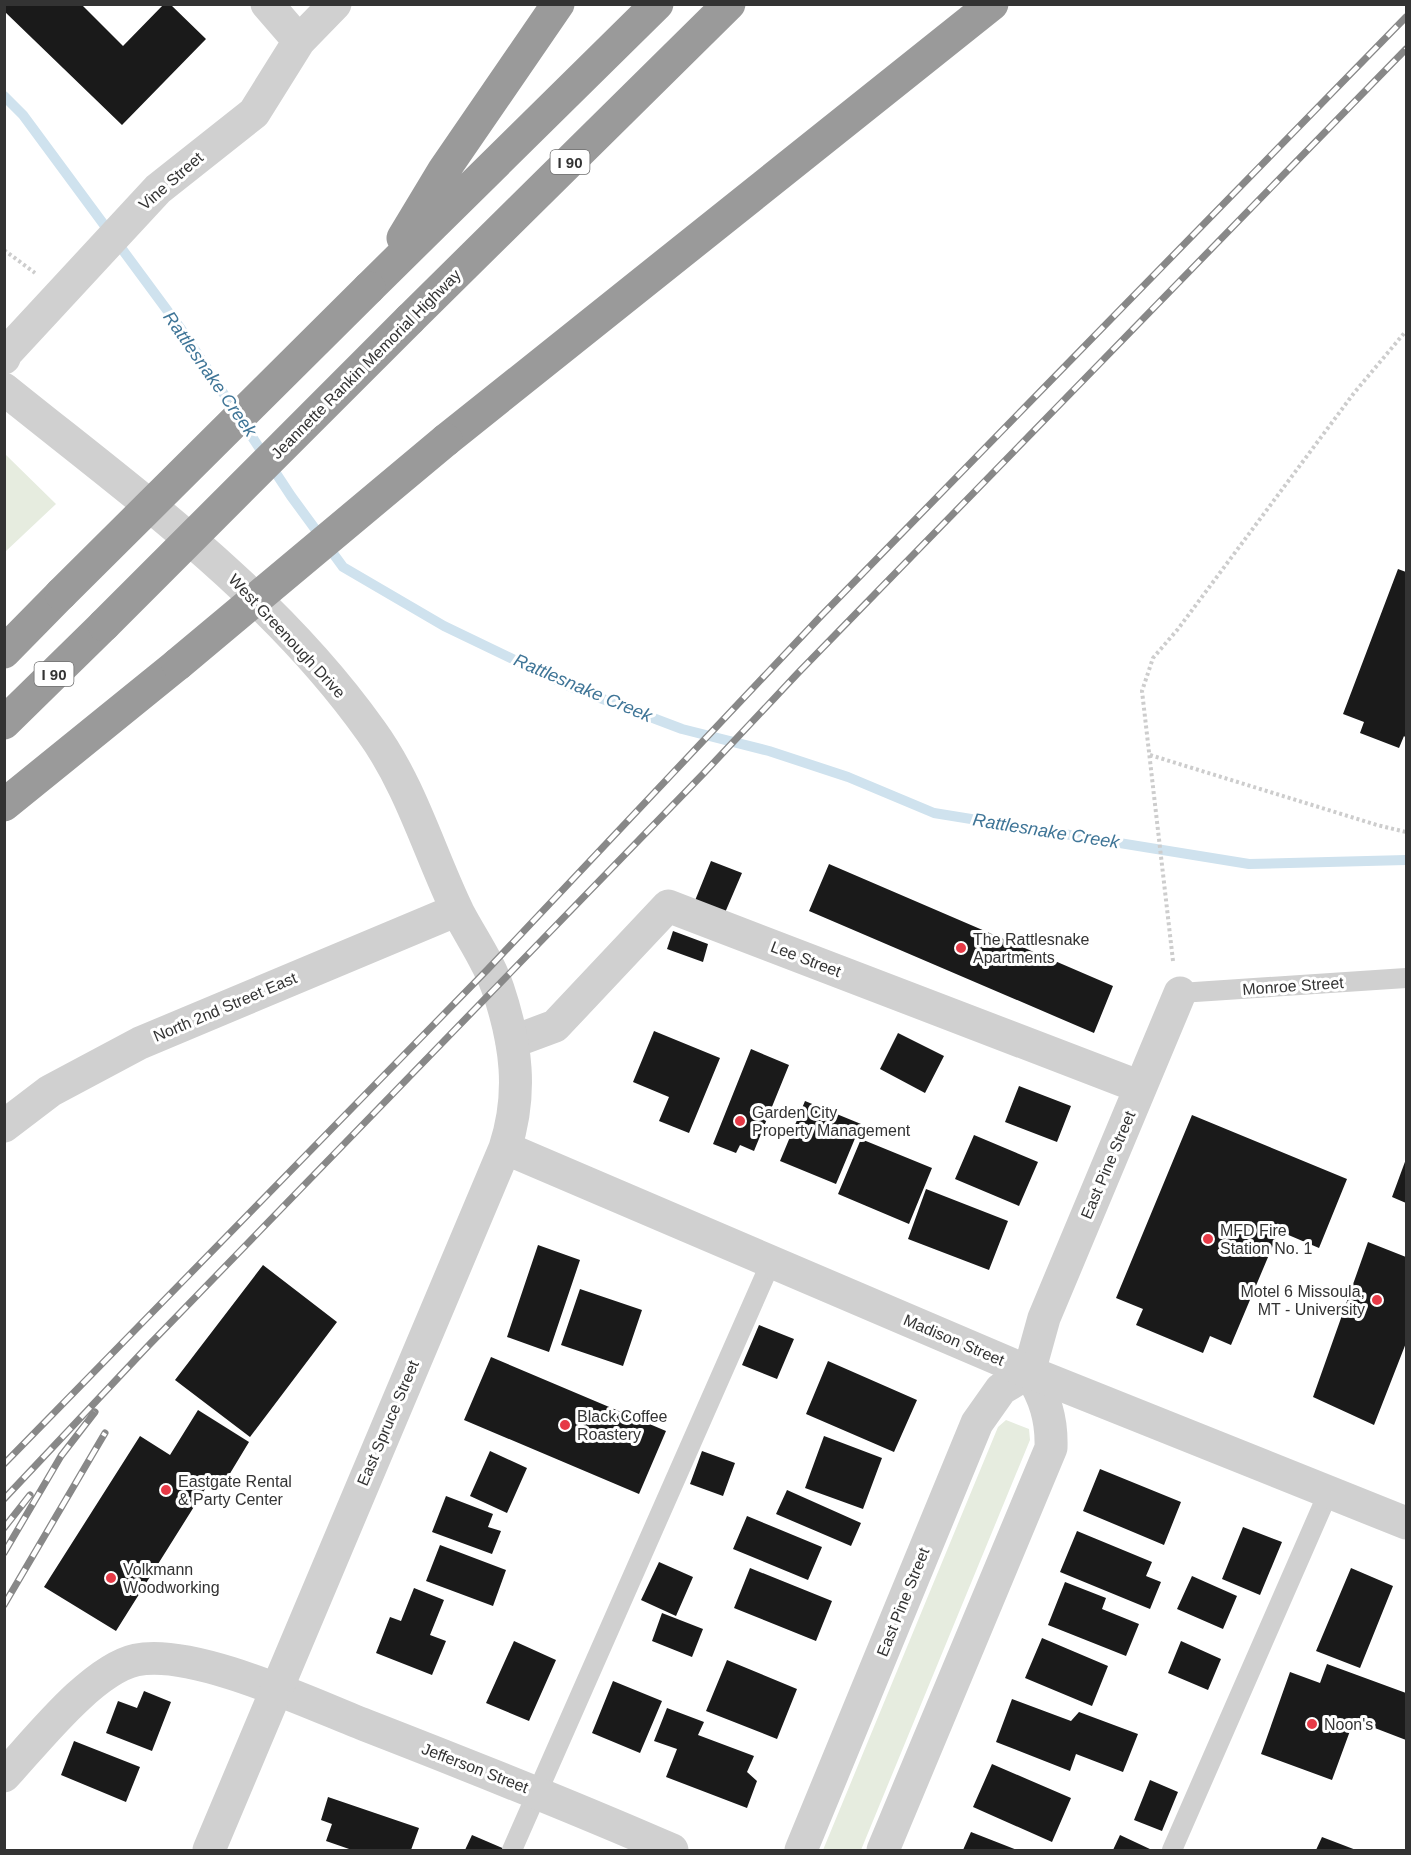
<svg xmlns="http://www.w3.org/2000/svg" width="1411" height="1855" font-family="Helvetica,sans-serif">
  <rect width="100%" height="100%" fill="#fff"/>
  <path fill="#e6ecdf" d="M5 454 56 504 5 552Z
    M1006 1420 1029 1429 1030 1440 861 1850H823L998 1427Z"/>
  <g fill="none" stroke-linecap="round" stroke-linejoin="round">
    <path stroke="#cfe2ee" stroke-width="10" d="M4 96 23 115 181 329 291 496 343 567 444 626 571 687 682 729 769 751 848 777 934 813 1249 864 1406 860"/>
  </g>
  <path fill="#1a1a1a" d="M4 4H81L123 46 164 4H170L206 39 122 125 4 11Z
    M1398 569 1406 572V738L1404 736 1399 748 1360 733 1364 722 1343 714Z
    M711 861 742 873 724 915 694 903Z
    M829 864 1113 986 1094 1033 809 911Z
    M673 931 708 944 703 962 667 949Z
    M654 1031 720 1058 689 1133 659 1121 669 1097 633 1082Z
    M898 1033 944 1056 925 1093 880 1069Z
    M751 1049 789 1065 754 1151 740 1145 736 1153 713 1144Z
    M1019 1086 1071 1106 1057 1142 1005 1122Z
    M805 1101 861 1124 836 1184 780 1161Z
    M1192 1115 1347 1179 1319 1248 1279 1231 1231 1345 1210 1336 1203 1353 1136 1325 1143 1309 1116 1298Z
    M974 1135 1038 1162 1019 1206 955 1179Z
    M861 1139 932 1168 909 1224 838 1194Z
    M1406 1159V1203L1392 1197Z
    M926 1189 1008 1221 989 1270 908 1239Z
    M1368 1242 1406 1257V1343L1374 1425 1313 1397Z
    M538 1245 580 1260 549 1352 507 1337Z
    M263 1265 337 1322 250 1437 175 1380Z
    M580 1289 642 1310 623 1366 561 1345Z
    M759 1325 794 1339 777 1379 742 1365Z
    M491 1357 666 1431 639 1494 464 1420Z
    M828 1361 917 1400 894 1452 806 1414Z
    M198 1410 249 1442 223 1485 212 1478 116 1631 44 1587 140 1436 170 1455Z
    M824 1436 882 1458 863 1509 805 1488Z
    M490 1451 527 1468 507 1513 470 1496Z
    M702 1451 735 1463 723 1496 690 1484Z
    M1100 1469 1181 1502 1164 1545 1083 1511Z
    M787 1490 861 1523 851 1546 776 1514Z
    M446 1496 493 1514 488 1527 501 1531 492 1554 432 1532Z
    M747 1516 822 1547 808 1580 733 1549Z
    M1243 1527 1282 1542 1260 1595 1222 1579Z
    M1077 1531 1152 1562 1146 1576 1161 1582 1150 1609 1060 1572Z
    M440 1545 506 1570 493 1606 426 1581Z
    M659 1562 693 1577 676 1616 641 1600Z
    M750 1568 832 1601 816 1641 734 1608Z
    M1351 1568 1393 1586 1360 1668 1316 1651Z
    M1192 1576 1237 1596 1223 1629 1177 1609Z
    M1065 1582 1106 1598 1102 1609 1139 1624 1126 1656 1048 1625Z
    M414 1588 444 1600 430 1635 446 1641 432 1675 376 1653 390 1617 401 1621Z
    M662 1613 703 1629 692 1657 652 1641Z
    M1042 1638 1108 1666 1092 1706 1025 1678Z
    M514 1641 556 1660 529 1721 486 1703Z
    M1181 1641 1221 1659 1208 1690 1168 1673Z
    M727 1660 797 1689 777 1739 706 1711Z
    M1327 1664 1406 1693V1740L1354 1720 1332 1780 1261 1754 1290 1672 1320 1683Z
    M613 1681 662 1701 640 1753 592 1733Z
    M144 1691 171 1702 152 1751 106 1733 118 1701 137 1708Z
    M1012 1699 1071 1721 1079 1712 1138 1734 1123 1772 1076 1754 1070 1771 996 1742Z
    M667 1708 704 1722 698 1735 754 1756 747 1772 757 1781 747 1808 666 1777 677 1749 654 1741Z
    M74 1741 140 1767 126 1802 61 1775Z
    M992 1764 1071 1798 1052 1842 973 1807Z
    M1150 1780 1178 1792 1162 1831 1134 1820Z
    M328 1797 419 1828 411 1850H352L326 1841 332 1824 321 1820Z
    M971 1832 1017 1850H963Z
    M472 1835 507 1850H465Z
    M1120 1835 1152 1850H1113Z
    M1322 1837 1356 1850H1316Z"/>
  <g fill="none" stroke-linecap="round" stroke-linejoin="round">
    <path stroke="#cdcdcd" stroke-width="4" stroke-dasharray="3 3" stroke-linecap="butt" d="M4 250 35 273
      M1150 755 1377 825 1406 832
      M1173 961 1142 691 1153 658 1178 629 1354 393 1406 331"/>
    <path stroke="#d0d0d0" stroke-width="20" d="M1180 993 1406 978
      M512 1850 771 1262
      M1172 1850 1329 1491"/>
    <path stroke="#d0d0d0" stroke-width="33" d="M267 4 299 41
      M4 358 6 353 158 189 254 113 299 41 335 4
      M512 1042 555 1026 668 906 1140 1087
      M4 1776C35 1743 91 1670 136 1660 193 1648 309 1703 365 1725 468 1765 571 1806 672 1850
      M801 1850 977 1423 1001 1389 1029 1372
      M883 1850 1051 1448C1052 1419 1045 1397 1029 1372L1044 1318 1180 993"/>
    <path stroke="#d0d0d0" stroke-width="33" d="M4 389C133 493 274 594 371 731 411 786 429 852 458 912 471 937 489 962 498 989 516 1043 523 1093 505 1148L209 1850
      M4 1126 50 1091 140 1043 457 910
      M505 1148 1029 1372 1406 1523"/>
    <path stroke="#9a9a9a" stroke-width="33" d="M403 238 444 170 558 4
      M369 288 657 4
      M410 319 729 4
      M446 440 992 4
      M4 652 61 594
      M4 723 104 625
      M4 805 178 664"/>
    <g stroke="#888" stroke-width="7">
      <path id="rail" d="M4 1464 488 969 821 616 1406 17
        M4 1499 149 1345 704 773 798 673 1406 49
        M4 1528 30 1495
        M4 1553 61 1456 95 1412
        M4 1605 105 1433"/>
    </g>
    <use href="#rail" stroke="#fff" stroke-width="4.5" stroke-dasharray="14" stroke-linecap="butt"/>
    <path stroke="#9a9a9a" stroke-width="33" d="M61 594 369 288
      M104 625 410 319
      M178 664 446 440"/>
  </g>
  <g fill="#e63946" stroke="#fff" stroke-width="2">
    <circle cx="961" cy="948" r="6"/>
    <circle cx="740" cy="1121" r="6"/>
    <circle cx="1208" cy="1239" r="6"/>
    <circle cx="1377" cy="1300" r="6"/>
    <circle cx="565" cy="1425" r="6"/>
    <circle cx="166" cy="1490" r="6"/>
    <circle cx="111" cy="1578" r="6"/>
    <circle cx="1312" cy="1724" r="6"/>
  </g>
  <g text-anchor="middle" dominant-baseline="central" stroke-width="6" stroke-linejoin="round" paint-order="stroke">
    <g fill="#fff" stroke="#707070" stroke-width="1.5">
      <rect x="550.5" y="150" width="39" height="24" rx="4.5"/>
      <rect x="34.5" y="662" width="39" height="24" rx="4.5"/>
    </g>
    <g font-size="15" font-weight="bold" fill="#333">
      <text x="570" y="162">I 90</text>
      <text x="54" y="674">I 90</text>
    </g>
    <g font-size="16" fill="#333" stroke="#fff">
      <text transform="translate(171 181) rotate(-41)">Vine Street</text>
      <text transform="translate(366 364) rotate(-45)">Jeannette Rankin Memorial Highway</text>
      <text transform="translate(287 636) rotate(47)">West Greenough Drive</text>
      <text transform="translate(806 959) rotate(21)">Lee Street</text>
      <text transform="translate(1293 986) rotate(-4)">Monroe Street</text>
      <text transform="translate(225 1007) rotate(-23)">North 2nd Street East</text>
      <text transform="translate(1108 1165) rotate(-67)">East Pine Street</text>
      <text transform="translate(954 1340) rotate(23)">Madison Street</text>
      <text transform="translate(388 1423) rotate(-67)">East Spruce Street</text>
      <text transform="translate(903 1602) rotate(-68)">East Pine Street</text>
      <text transform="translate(475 1768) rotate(21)">Jefferson Street</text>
    </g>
    <g font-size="16" fill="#333" stroke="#fff" text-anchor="start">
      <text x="973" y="939">The Rattlesnake<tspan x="973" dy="18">Apartments</tspan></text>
      <text x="752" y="1112">Garden City<tspan x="752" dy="18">Property Management</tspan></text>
      <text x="1220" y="1230">MFD Fire<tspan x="1220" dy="18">Station No. 1</tspan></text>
      <text x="1365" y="1291" text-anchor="end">Motel 6 Missoula,<tspan x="1365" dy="18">MT - University</tspan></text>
      <text x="577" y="1416">Black Coffee<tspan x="577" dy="18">Roastery</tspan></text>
      <text x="178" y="1481">Eastgate Rental<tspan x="178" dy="18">&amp; Party Center</tspan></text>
      <text x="123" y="1569">Volkmann<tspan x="123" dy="18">Woodworking</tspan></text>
      <text x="1324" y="1724">Noon's</text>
    </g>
    <g font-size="18" font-style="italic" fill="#3f7597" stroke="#fff">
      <text transform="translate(210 374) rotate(55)">Rattlesnake Creek</text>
      <text transform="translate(583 688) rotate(23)">Rattlesnake Creek</text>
      <text transform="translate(1046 831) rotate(9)">Rattlesnake Creek</text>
    </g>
  </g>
  <rect width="1411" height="1855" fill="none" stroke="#333333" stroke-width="12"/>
</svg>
